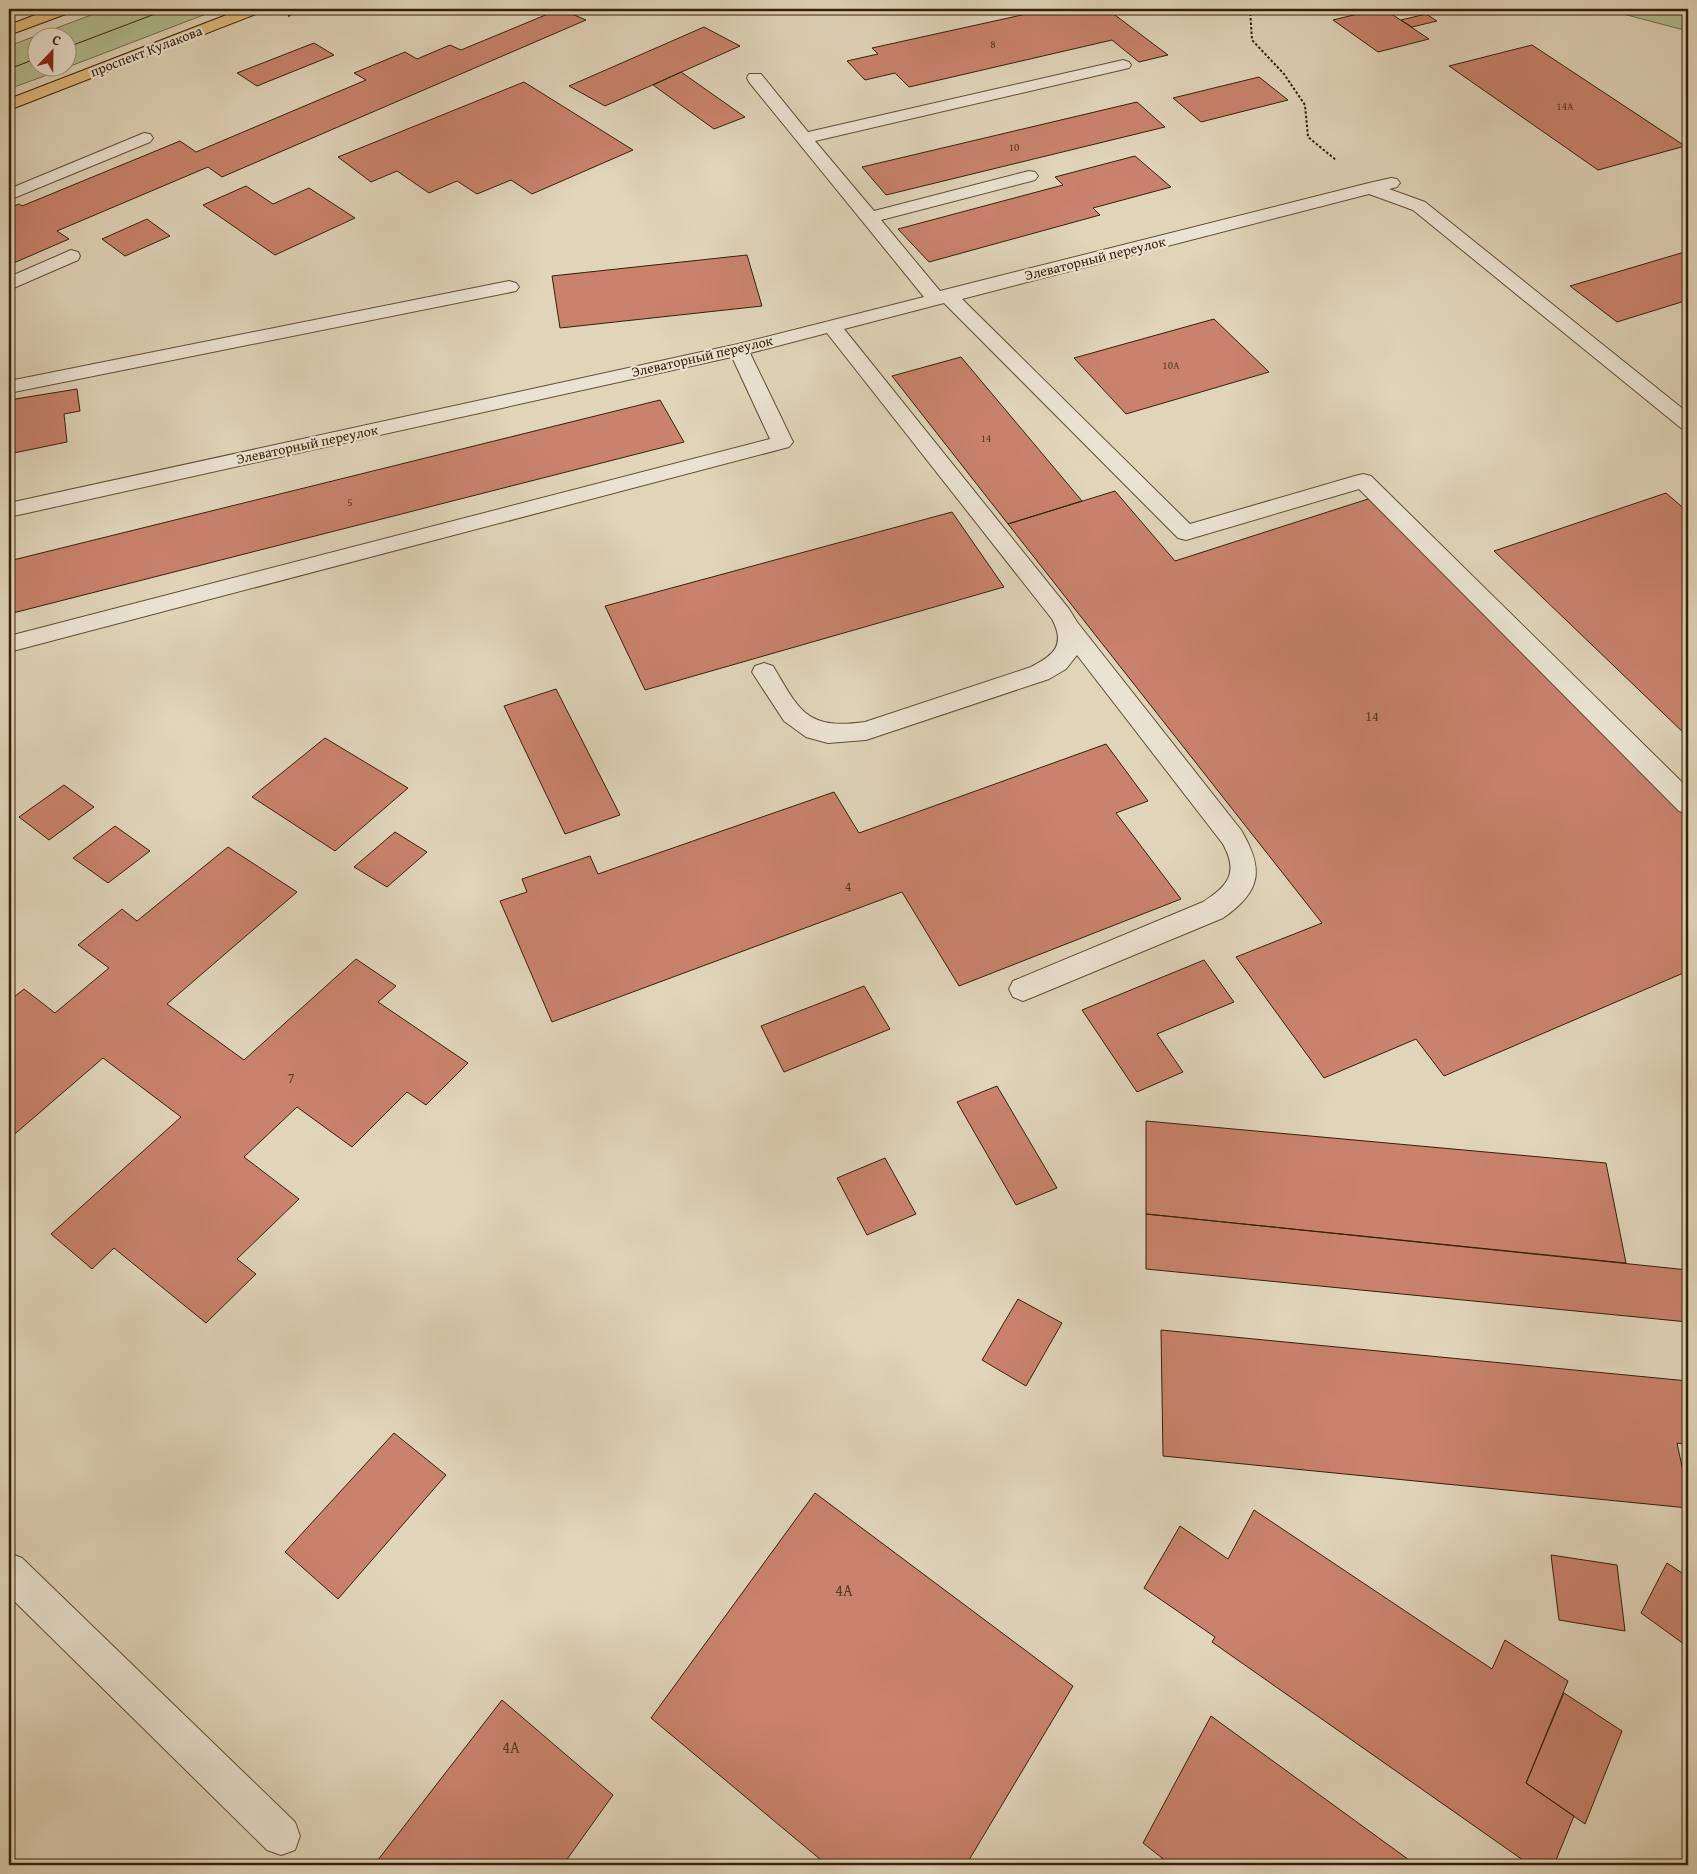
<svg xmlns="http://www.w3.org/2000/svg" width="1697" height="1874" font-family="'Gentium Book Plus',serif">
  <rect width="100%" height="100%" fill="#e0d4b9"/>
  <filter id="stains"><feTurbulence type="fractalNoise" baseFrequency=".004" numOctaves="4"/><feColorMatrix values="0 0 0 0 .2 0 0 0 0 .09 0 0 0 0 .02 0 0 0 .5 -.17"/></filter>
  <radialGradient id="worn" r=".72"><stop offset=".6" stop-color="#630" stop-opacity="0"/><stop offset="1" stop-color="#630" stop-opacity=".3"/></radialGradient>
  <path fill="#b2bd8f" stroke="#746e4b" d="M107 9H219L68 67V38H38V68H66L9 89V46Z
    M1604 9H1688V31Z"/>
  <path fill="#c9826d" stroke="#362007" d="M560 9 586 20 222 177 208 167 57 231 69 239 9 265V208L19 204 22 206 180 141 196 152 366 80 354 73 405 52 417 59 450 45 461 50Z
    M1049 9H1107L1168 55 1139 62 1112 40 909 87 895 73 865 80 847 61 878 54 872 48Z
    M1378 9H1384L1429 39 1378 52 1333 20Z
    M1426 14 1437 21 1412 27 1401 20Z
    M704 27 740 46 605 106 569 86Z
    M314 43 334 55 257 86 237 73Z
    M1532 45 1685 146 1598 170 1449 66Z
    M681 72 745 117 714 129 653 85Z
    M1259 77 1288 100 1201 122 1173 98Z
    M524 82 633 150 532 194 511 180 477 194 457 181 429 193 397 171 371 182 338 157Z
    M1137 102 1165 127 886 195 862 167Z
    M1135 156 1171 187 1093 208 1100 215 929 262 898 229 1063 185 1055 177Z
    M246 186 273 204 309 188 355 218 275 255 203 205Z
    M147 219 170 236 125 256 102 239Z
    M1688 251V300L1617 322 1570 286Z
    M747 255 762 306 560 328 552 276Z
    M1214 319 1269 372 1126 414 1074 358Z
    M961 357 1082 501 1008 524 892 376Z
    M77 389 80 411 64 414 67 442 9 454V400Z
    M660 400 684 442 9 614V561Z
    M1115 491 1175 561 1368 499 1688 818V971L1444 1076 1416 1039 1324 1078 1236 957 1322 923 1008 524Z
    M1666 493 1688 512V737L1494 551Z
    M952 512 1004 587 645 690 605 606Z
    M556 689 620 815 565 834 504 706Z
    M325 738 408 788 335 851 252 797Z
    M1106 744 1148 801 1116 813 1181 899 959 986 902 892 552 1022 500 901 527 892 522 879 590 856 598 874 834 792 859 833Z
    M64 785 94 807 49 840 19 817Z
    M115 826 150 851 108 883 73 858Z
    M395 832 427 852 387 887 354 867Z
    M228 847 297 892 167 1004 244 1060 356 959 396 986 378 1002 468 1063 426 1105 407 1092 352 1147 297 1107 244 1157 299 1199 237 1259 256 1274 206 1323 114 1248 92 1269 51 1234 181 1117 103 1058 9 1139V1001L24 989 55 1013 109 968 78 945 122 909 137 921Z
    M1204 960 1234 1002 1157 1034 1183 1072 1137 1092 1082 1010Z
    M864 986 890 1029 784 1072 761 1026Z
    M997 1086 1057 1188 1016 1205 957 1102Z
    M1146 1121 1606 1163 1626 1263 1146 1214Z
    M885 1158 916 1214 867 1235 837 1178Z
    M1146 1214 1688 1270V1322L1146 1269Z
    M1018 1299 1062 1323 1026 1386 982 1360Z
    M1161 1330 1688 1381V1445L1677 1443 1688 1495V1508L1163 1456Z
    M394 1433 446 1475 338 1599 285 1552Z
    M815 1493 1073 1686 966 1865H827L651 1718Z
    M1254 1510 1492 1669 1505 1640 1568 1681 1526 1783 1574 1816 1554 1865H1530L1212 1642 1215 1637 1144 1588 1180 1526 1228 1559Z
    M1551 1555 1617 1565 1625 1631 1559 1620Z
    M1667 1563 1688 1577V1647L1641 1613Z
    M1564 1693 1622 1731 1585 1824 1526 1783Z
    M502 1700 613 1795 563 1865H374Z
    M1211 1716 1416 1865H1171L1143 1843Z"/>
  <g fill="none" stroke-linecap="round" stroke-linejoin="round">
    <g stroke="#604d34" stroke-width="2">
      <path id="minor" d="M1123 60 1129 62 1131 65 1129 68 815 141 874 211 1029 171 1035 172 1038 176 1035 180 881 220 940 291 1369 183 1391 178 1397 179 1400 183 1397 187 1389 189 1425 202 1688 413V429L1681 428 1413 210 1369 194 962 299 1190 524 1355 476 1363 474 1371 476 1688 788V814L1679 811 1359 489 1186 540 1178 538 944 303 844 329 1069 609 1077 622 1241 830C1264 869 1262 891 1223 918L1033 997 1023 1001 1013 997 1009 989 1013 981 1203 902C1228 886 1239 873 1223 844L1077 655 1066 669 1049 679 866 740 828 743 806 737 784 721 752 672 755 666 764 663 773 666C800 712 807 730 865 722L1031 667C1054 655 1066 645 1052 619L827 333 750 353 793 442 789 447 9 652V636L770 439 732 357 9 517V503L738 344 924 297 749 82 747 78 749 74H761L808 132Z
        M144 133 150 134 153 138 150 142 9 200V189Z
        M71 250 78 252 80 256 78 260 9 290V277Z
        M509 281 516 283 519 287 516 291 9 393V381Z
        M9 1553 22 1558 295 1822 300 1836 295 1850 281 1855 267 1850 9 1596Z"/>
    </g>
    <g stroke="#362007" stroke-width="2">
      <path id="major" d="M51 9H73L71 12 9 35V25Z
        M242 9H263L261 12 9 110V99Z"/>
    </g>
    <path stroke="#362007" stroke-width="2" stroke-dasharray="2.5 2" stroke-linecap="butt" d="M1250 9 1252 40 1284 74 1305 105 1308 137 1336 160
      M288 16 306 9"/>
    <use href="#minor" fill="#ebe3d2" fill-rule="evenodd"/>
    <use href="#major" fill="#e0ba7c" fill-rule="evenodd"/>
    <path stroke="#362007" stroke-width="1" d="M68 47 168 9
      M9 69 38 58"/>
  </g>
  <g text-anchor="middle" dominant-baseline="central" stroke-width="4.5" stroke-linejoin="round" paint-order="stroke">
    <g font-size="11" fill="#5b3820">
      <text x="993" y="44">8</text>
      <text x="1565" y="106">14А</text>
      <text x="1014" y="147">10</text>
      <text x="1171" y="365">10А</text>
      <text x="986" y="438">14</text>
      <text x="350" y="502">5</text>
    </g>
    <g font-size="14" fill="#362007" stroke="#ebe3d2">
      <text transform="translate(146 51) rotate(-21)">проспект Кулакова</text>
      <text transform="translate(1095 258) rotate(-14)">Элеваторный переулок</text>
      <text transform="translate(702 356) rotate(-13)">Элеваторный переулок</text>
      <text transform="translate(307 444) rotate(-12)">Элеваторный переулок</text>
    </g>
    <g font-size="14" fill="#5b3820">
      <text x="1372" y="716">14</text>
      <text x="848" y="886">4</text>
      <text x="291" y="1078">7</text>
    </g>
    <g font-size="16" fill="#5b3820">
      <text x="844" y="1590">4А</text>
      <text x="511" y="1747">4А</text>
    </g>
  </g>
  <rect width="1697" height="1874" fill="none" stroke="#e0d4b9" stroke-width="30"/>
  <rect x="10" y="10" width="1677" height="1854" fill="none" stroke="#362007" stroke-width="2.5"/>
  <rect x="15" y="15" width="1667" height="1844" fill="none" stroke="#362007"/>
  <g transform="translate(52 52) rotate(22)"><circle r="24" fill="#ebe3d2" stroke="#a39581"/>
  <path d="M0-4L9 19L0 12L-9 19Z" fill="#8f2418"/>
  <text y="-8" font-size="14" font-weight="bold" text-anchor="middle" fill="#362007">С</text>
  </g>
  <rect width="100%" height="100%" filter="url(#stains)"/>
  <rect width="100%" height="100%" fill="url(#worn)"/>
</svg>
